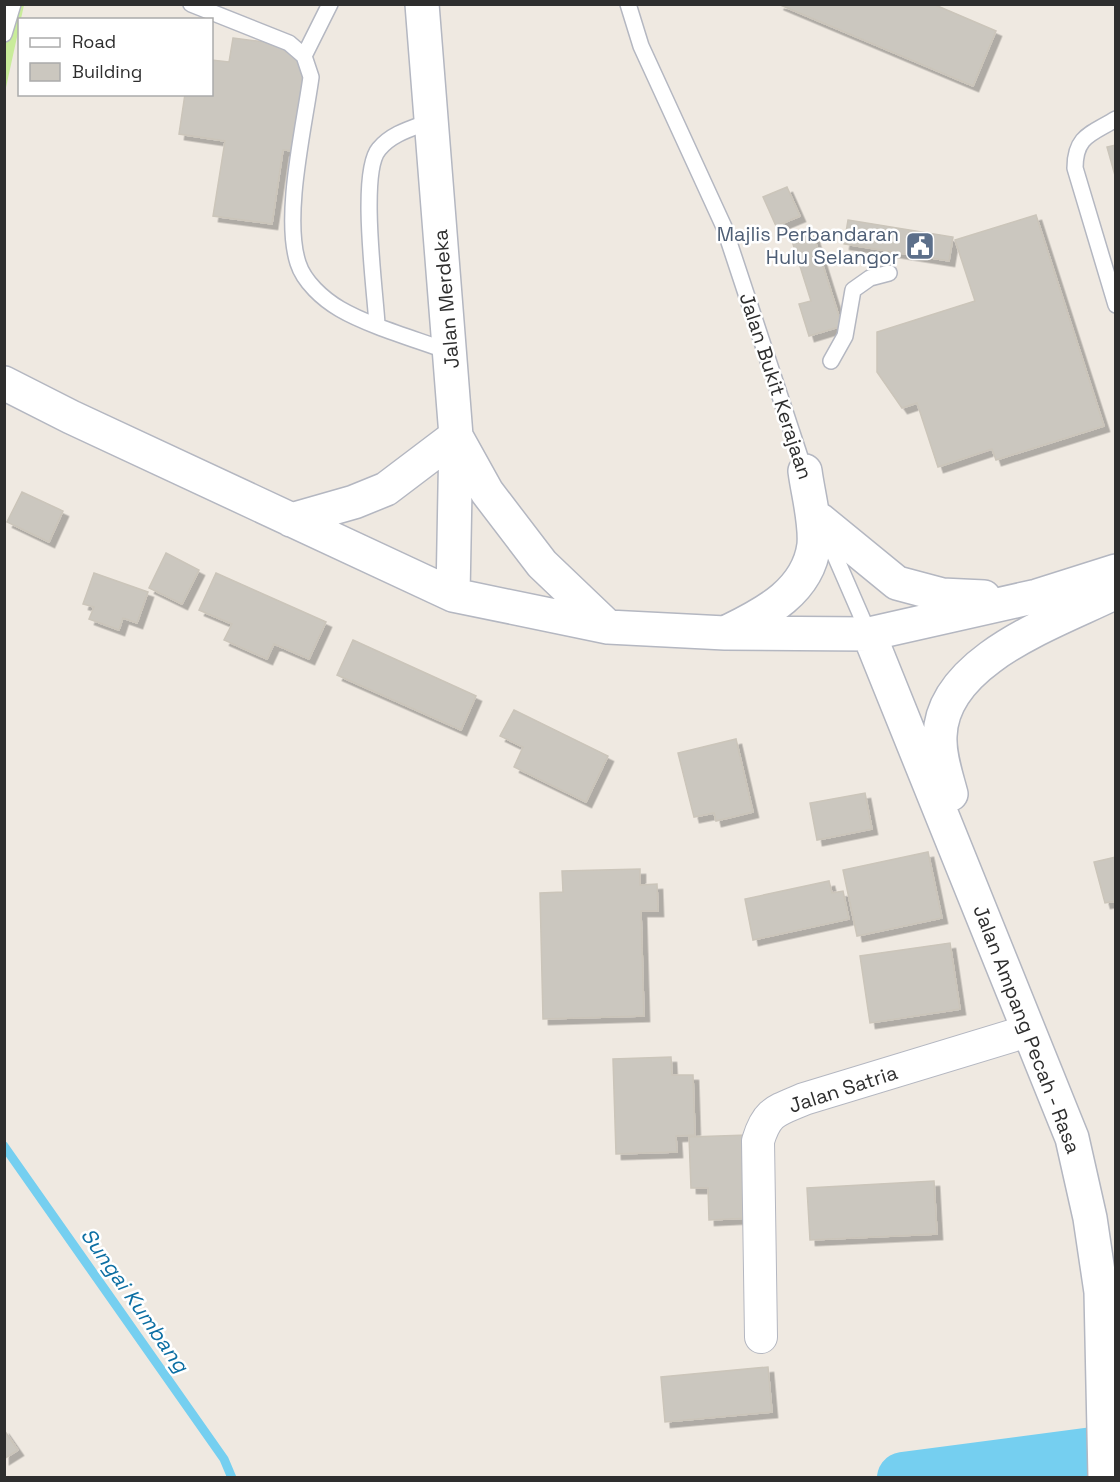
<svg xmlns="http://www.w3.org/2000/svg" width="1120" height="1482" font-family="'Space Grotesk',sans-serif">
  <defs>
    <filter id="shadow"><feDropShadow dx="5.5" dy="5.5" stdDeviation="0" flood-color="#0004"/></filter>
  </defs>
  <rect width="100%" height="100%" fill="#efe9e1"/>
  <path fill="#c9ec9a" d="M5 5H24L5 92Z"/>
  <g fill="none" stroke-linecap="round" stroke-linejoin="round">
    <path stroke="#75cff0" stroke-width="9" d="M4 1146 224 1459 232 1478"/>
    <path stroke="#75cff0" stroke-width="52" d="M903 1478 1116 1450"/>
  </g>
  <path fill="#cbc7bf" stroke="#cbc5ba" stroke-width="1.5" filter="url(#shadow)" d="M778 4H933L996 31 973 86Z
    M233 38 287 45 286 52 303 55 301 73 306 74 295 151 283 150 272 224 213 216 225 141 179 134 185 94H212V60L229 62Z
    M1116 145V179L1107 147Z
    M787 187 800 216 776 226 763 197Z
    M1036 215 1104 426 996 460 992 449 938 467 917 403 902 408 877 372V332L975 301 955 240Z
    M848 220 953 237 949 261 844 244Z
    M813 234 842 326 809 336 799 304 811 301 792 241Z
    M22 492 63 511 49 542 7 522Z
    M166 553 199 570 182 604 149 588Z
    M94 573 148 592 137 623 123 618 119 630 89 619 94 607 83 604Z
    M216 573 326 622 309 659 274 644 267 659 224 640 232 624 199 610Z
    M353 640 476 696 461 730 337 675Z
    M514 710 608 756 586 802 514 767 523 747 500 736Z
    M736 739 753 812 716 821 714 813 694 817 678 753Z
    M865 793 872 829 817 840 810 803Z
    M928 852 942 918 857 936 843 870Z
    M1116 857V901L1105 903 1094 862Z
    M640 869V885L657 884 658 911H641L644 1016 543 1019 540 893 563 892 562 871Z
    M829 881 832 893 843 891 849 919 753 940 745 899Z
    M950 943 960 1009 870 1023 860 956Z
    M671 1057 672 1075H693L695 1135 676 1136 677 1152 616 1154 613 1059Z
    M747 1135 749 1218 709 1220 708 1188H691L689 1137Z
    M934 1181 937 1234 810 1240 807 1188Z
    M768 1367 772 1412 665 1422 661 1377Z
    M4 1430 18 1450 4 1459Z"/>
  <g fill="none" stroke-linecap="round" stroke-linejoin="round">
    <g stroke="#b4b7c1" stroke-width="18">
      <path id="lane" d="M191 4 289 43 304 56 311 77C304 128 283 216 298 263 304 282 323 299 340 309 369 326 418 340 450 352
        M628 4 641 46 724 227 806 475
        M4 34 13 4
        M304 56 330 4
        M1116 119C1091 134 1075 136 1075 168L1116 305
        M377 324C375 290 359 172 379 149 392 133 413 128 431 121
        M831 361 845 336 853 290 870 278 889 273
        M826 535 869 634"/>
    </g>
    <g stroke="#b4b7c1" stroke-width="34">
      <path id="street" d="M761 1337 758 1141C767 1111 776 1111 804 1099L1028 1031"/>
    </g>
    <g stroke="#b4b7c1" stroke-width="36">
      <path id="secondary" d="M422 4 456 436 453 595
        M4 383 71 417 453 595 608 627 725 633 869 634 1037 596 1116 571
        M457 438 487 492 542 564 608 627
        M291 520 354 502 386 489 456 436
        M820 520 897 583 942 595 984 597
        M729 631C766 613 808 591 814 545 816 522 808 494 805 471
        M869 634 1072 1138 1090 1218 1101 1292 1105 1478
        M951 794C946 775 939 755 940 736 942 659 1058 621 1116 592"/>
    </g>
    <use href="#lane" stroke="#fff" stroke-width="15"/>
    <use href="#street" stroke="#fff" stroke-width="32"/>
    <use href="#secondary" stroke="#fff" stroke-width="33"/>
  </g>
  <defs>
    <g id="civic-square" transform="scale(1.5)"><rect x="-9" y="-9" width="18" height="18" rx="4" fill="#5c6f8a" stroke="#fff"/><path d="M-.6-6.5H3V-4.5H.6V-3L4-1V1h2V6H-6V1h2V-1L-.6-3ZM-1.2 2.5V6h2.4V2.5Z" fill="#fff"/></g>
  </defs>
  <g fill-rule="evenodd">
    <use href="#civic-square" x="920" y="246"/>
  </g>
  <g text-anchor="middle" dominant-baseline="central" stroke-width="5" stroke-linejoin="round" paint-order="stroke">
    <g font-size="20" fill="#4e5e75" stroke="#fff" text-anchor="end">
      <text x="899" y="234">Majlis Perbandaran<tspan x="899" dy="23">Hulu Selangor</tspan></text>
    </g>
    <g font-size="20" fill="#2e2e2e" stroke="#fff">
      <text transform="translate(446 299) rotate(-95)">Jalan Merdeka</text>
      <text transform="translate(776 386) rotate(72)">Jalan Bukit Kerajaan</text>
      <text transform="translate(1027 1029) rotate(69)">Jalan Ampang Pecah - Rasa</text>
      <text transform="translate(843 1089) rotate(-18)">Jalan Satria</text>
    </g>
    <g font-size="21" font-style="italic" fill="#0d6fa3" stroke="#fff">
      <text transform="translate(135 1300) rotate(55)">Sungai Kumbang</text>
    </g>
  </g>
  <rect width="1120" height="1482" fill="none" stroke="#2e2e2e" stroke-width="12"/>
  <rect x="18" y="18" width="195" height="78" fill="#ffffff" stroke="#ababab" stroke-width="1.5"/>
  <rect x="30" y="38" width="30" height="9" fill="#ffffff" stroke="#ababab" stroke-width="1.5"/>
  <text x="72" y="48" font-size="18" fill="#2e2e2e">Road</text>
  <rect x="30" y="63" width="30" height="18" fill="#cbc7bf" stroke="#ababab" stroke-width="1.5"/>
  <text x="72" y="78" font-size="18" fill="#2e2e2e">Building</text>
</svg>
